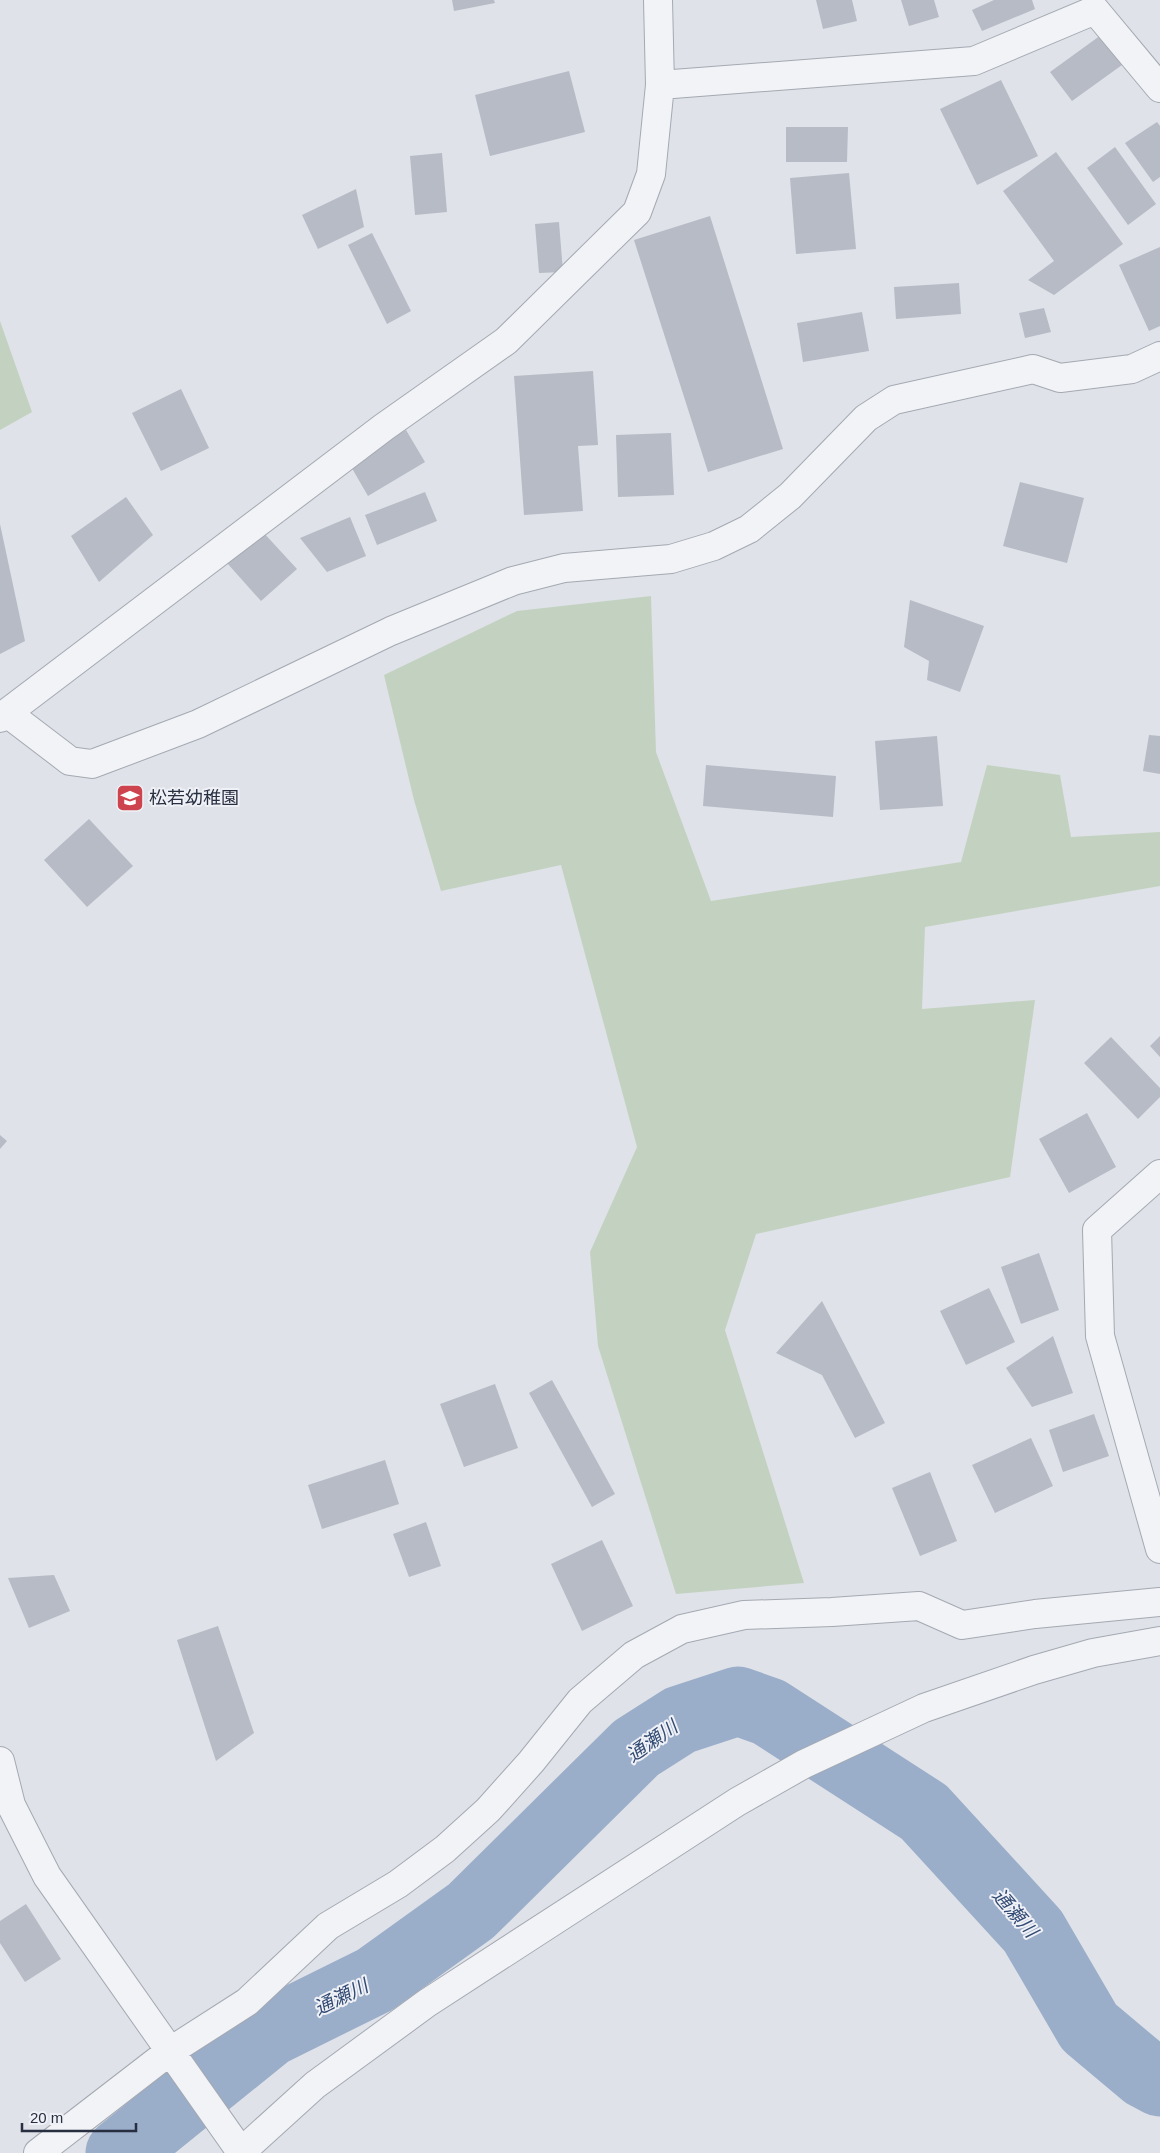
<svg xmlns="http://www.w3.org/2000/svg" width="1160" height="2153" font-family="Arial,'Noto Sans JP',sans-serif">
  <rect width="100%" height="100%" fill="#dfe2e8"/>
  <path fill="#c3d2c0" d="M0 321 32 412 0 430Z
    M651 596 656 752 711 901 961 862 987 765 1060 775 1071 837 1160 832V886L925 927 922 1009 1035 1000 1010 1177 756 1234 725 1330 804 1583 676 1594 598 1346 590 1252 637 1147 561 865 441 891 414 800 384 675 517 611Z"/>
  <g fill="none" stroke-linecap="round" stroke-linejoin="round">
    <path stroke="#9aadc9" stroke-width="69" d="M120 2153 270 2032 375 1980 471 1911 636 1748 680 1720 738 1701 769 1712 924 1812 1033 1931 1089 2027 1145 2074 1160 2082"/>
  </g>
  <path fill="#b6bbc5" d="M452 0H494L495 3 454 11Z
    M816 0H852L857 21 823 29Z
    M901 0H934L939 17 909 26Z
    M994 0H1032L1035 9 982 31 972 10Z
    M1101 35 1122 65 1072 101 1050 72Z
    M569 71 585 132 490 156 475 95Z
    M1001 80 1038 156 977 185 940 109Z
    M1157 122 1160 126V177L1153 182 1125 143Z
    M786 127H848L847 162H786Z
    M1115 147 1156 204 1128 225 1087 168Z
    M1056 152 1123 244 1054 295 1028 280 1054 261 1003 191Z
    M442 153 447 212 415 215 410 156Z
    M849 173 856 249 796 254 790 178Z
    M356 189 364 227 318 249 302 215Z
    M710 216 783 449 708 472 634 240Z
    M559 222 563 272 539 273 535 224Z
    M372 233 411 311 387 324 348 245Z
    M1160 247V326L1149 331 1119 265Z
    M959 283 961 314 896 319 894 287Z
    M1044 308 1051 332 1025 338 1019 313Z
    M862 312 869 351 803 362 797 323Z
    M593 371 598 445 578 446 583 511 524 515 514 376Z
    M181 389 209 448 161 471 132 413Z
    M406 430 425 462 368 496 349 463Z
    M671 433 674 495 618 497 616 435Z
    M1020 482 1084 498 1067 563 1003 546Z
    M425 492 437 521 377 545 365 515Z
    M126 497 153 535 99 582 71 536Z
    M350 517 366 556 327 572 300 538Z
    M0 524 25 641 0 654Z
    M262 531 297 569 261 601 227 563Z
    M910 600 984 626 960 692 927 680 929 661 904 647Z
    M1149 735 1160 736V774L1143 771Z
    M937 736 943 806 880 810 875 741Z
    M706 765 836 776 833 817 703 806Z
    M89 819 133 866 87 907 44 860Z
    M1160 1036V1057L1150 1046Z
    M1111 1037 1160 1088V1097L1138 1119 1084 1063Z
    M1087 1113 1116 1167 1069 1193 1039 1139Z
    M0 1135 7 1141 0 1149Z
    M1039 1253 1059 1310 1021 1324 1001 1267Z
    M989 1288 1015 1342 966 1365 940 1311Z
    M822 1301 885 1423 855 1438 822 1375 776 1353Z
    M1053 1336 1073 1393 1032 1407 1006 1368Z
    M552 1380 615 1494 592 1507 529 1393Z
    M495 1384 518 1448 464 1467 440 1404Z
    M1094 1414 1109 1456 1063 1472 1049 1430Z
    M1031 1438 1053 1486 995 1513 972 1465Z
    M385 1460 399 1504 322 1529 308 1485Z
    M930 1472 957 1541 920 1556 892 1488Z
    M426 1522 441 1566 409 1577 393 1534Z
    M602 1540 633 1606 582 1631 551 1564Z
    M54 1575 70 1611 29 1628 8 1578Z
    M218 1626 254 1733 216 1761 177 1640Z
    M26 1904 61 1959 25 1982 0 1943V1921Z"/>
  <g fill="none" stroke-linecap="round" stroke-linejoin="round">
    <g stroke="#a4a9b2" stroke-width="30">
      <path id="minor" d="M660 85 974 61 1095 10 1160 88
        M7 713 70 761 92 764 198 724 391 631 513 581 564 568 671 559 714 546 749 529 790 496 866 418 894 400 1033 369 1060 378 1132 369 1160 356
        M0 718 384 427 506 341 637 212 651 174 660 85 658 0
        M1160 1174 1097 1230 1100 1336 1160 1549
        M0 1761 11 1805 47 1876 241 2152
        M38 2153 169 2052 247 2002 328 1926 398 1884 445 1849 488 1810 531 1762 580 1701 634 1655 682 1629 744 1615 832 1612 919 1606 962 1625 1035 1614 1160 1602
        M240 2153 315 2085 427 2003 737 1802 804 1764 924 1708 1034 1670 1093 1653 1160 1641"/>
    </g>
    <use href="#minor" stroke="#f2f3f7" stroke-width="28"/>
  </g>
  <defs>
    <g id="school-square" transform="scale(1.4375)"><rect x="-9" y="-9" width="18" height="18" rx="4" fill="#ce444e" stroke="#eff1f6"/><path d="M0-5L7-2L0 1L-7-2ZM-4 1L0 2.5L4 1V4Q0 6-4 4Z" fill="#fff"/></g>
  </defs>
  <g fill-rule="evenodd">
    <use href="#school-square" x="130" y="798"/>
  </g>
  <g text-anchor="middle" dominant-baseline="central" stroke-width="4" stroke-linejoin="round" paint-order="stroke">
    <g font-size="18" fill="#282f40" stroke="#eff1f6" text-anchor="start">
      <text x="149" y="798">松若幼稚園</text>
    </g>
    <g font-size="19" font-style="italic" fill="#324a73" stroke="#eff1f6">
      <text transform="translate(652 1741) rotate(-35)">通瀬川</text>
      <text transform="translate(1015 1913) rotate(49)">通瀬川</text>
      <text transform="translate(341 1997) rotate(-26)">通瀬川</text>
    </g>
  </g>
  <path d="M22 2123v8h114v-8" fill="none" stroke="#282f40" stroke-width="2.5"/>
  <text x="30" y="2123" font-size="15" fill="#282f40" stroke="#eff1f6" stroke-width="4" paint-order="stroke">20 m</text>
</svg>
